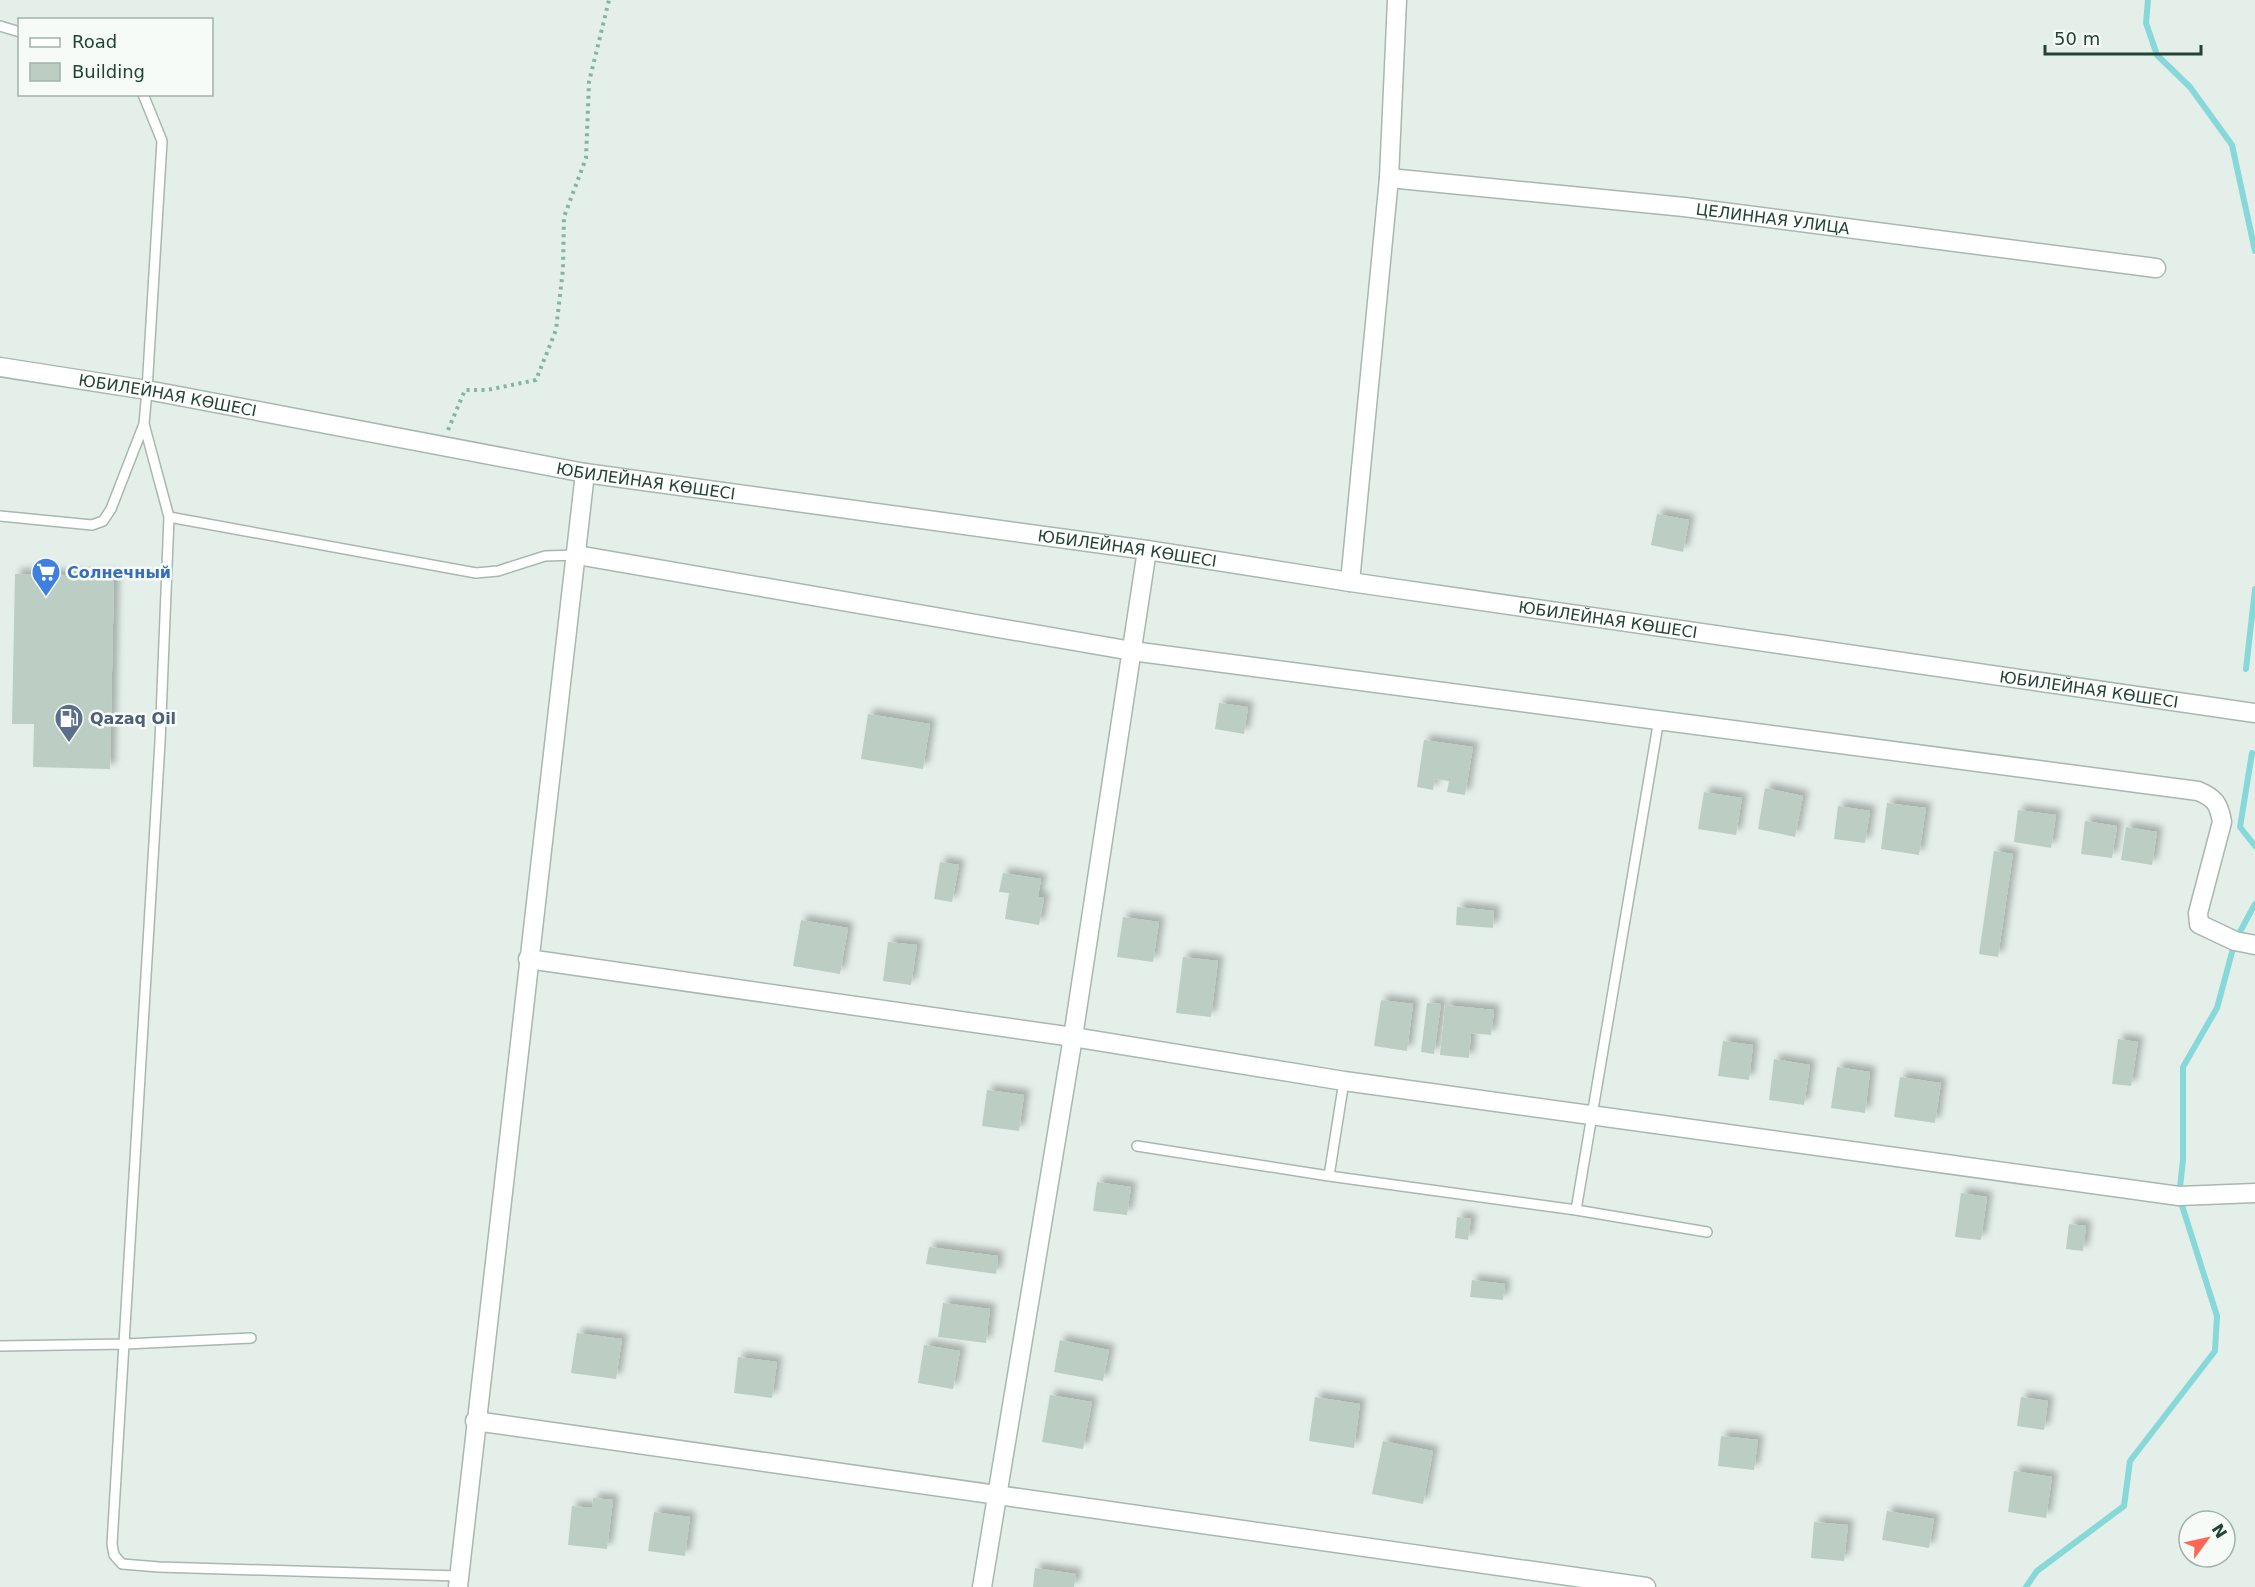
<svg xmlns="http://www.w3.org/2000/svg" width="2255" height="1587" font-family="'DejaVu Sans',sans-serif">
  <defs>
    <filter id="shadow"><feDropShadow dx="5.5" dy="-5.5" stdDeviation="3" flood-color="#0004"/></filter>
  </defs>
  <rect width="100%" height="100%" fill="#e4efe9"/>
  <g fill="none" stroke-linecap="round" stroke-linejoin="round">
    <path stroke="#87d8d9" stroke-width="6" d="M2148 0 2146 23 2157 55 2190 87 2232 145 2255 251
      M2246 669 2255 589
      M2252 753 2240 827 2255 846
      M2026 1587 2037 1571 2124 1506 2130 1461 2215 1351 2217 1316 2179 1196 2183 1160V1067L2217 1008 2235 941 2255 904"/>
  </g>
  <path fill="#bccec4" filter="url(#shadow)" d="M1657 514 1689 520 1683 552 1651 545Z
    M15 574 114 576 110 769 33 767 34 724H12Z
    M1219 703 1248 707 1244 734 1215 729Z
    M868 714 930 724 923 769 861 759Z
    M1424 740 1473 747 1465 795 1447 792 1449 781 1435 779 1433 790 1417 787Z
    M1765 788 1803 796 1795 837 1758 829Z
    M1704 792 1742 798 1736 835 1698 829Z
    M1887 803 1926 808 1919 855 1881 849Z
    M1838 806 1870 811 1865 843 1834 839Z
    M2018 810 2056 815 2051 848 2014 842Z
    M2085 821 2117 826 2112 858 2081 854Z
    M2126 827 2157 832 2152 865 2121 860Z
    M1994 851 2013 854 1998 957 1979 954Z
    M940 862 959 865 952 902 934 899Z
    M1003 873 1041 879 1038 897 1044 898 1039 925 1005 919 1009 893 999 892Z
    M1457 907 1494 911 1493 928 1456 925Z
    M1123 917 1159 922 1153 962 1117 957Z
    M801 920 848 928 840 974 793 966Z
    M888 942 917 945 911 985 883 981Z
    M1183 957 1218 961 1211 1017 1176 1013Z
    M1381 1000 1413 1004 1407 1051 1374 1046Z
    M1427 1003 1441 1004 1434 1054 1421 1052Z
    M1445 1005 1494 1010 1491 1035 1471 1033 1469 1058 1440 1055Z
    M2118 1039 2138 1042 2131 1086 2112 1084Z
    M1723 1041 1753 1045 1749 1080 1718 1076Z
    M1774 1059 1810 1065 1804 1105 1769 1100Z
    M1837 1067 1870 1072 1865 1113 1831 1108Z
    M1900 1077 1941 1083 1935 1123 1894 1117Z
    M987 1090 1024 1095 1019 1131 982 1126Z
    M1097 1182 1131 1187 1127 1215 1093 1211Z
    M1961 1193 1987 1197 1981 1240 1955 1237Z
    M1457 1217 1471 1219 1468 1240 1455 1238Z
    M2069 1224 2086 1226 2083 1251 2066 1249Z
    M929 1247 998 1256 996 1274 926 1264Z
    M1472 1280 1505 1284 1503 1300 1470 1297Z
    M943 1303 990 1309 986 1343 938 1337Z
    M577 1333 622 1339 616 1379 571 1373Z
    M1060 1340 1109 1350 1103 1381 1054 1372Z
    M924 1345 960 1351 953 1389 918 1383Z
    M738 1357 777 1362 772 1398 734 1393Z
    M1050 1395 1092 1402 1083 1449 1042 1442Z
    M1315 1397 1360 1404 1354 1448 1309 1441Z
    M2021 1397 2048 1401 2044 1430 2017 1426Z
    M1721 1436 1758 1440 1754 1470 1718 1466Z
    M1383 1441 1433 1451 1423 1504 1372 1494Z
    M2014 1471 2052 1477 2046 1518 2008 1512Z
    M593 1498 613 1500 607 1549 568 1545 572 1506 592 1508Z
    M1887 1511 1934 1519 1929 1548 1882 1540Z
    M654 1512 690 1517 685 1556 648 1551Z
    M1814 1522 1848 1525 1844 1561 1811 1558Z
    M1035 1568 1076 1574 1074 1587H1033Z"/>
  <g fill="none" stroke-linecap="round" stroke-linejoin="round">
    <g stroke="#a6b8b0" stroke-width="12">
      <path id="lane" d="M0 26 20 32
        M144 424 169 517 160 742 112 1544 114 1555 122 1564 159 1567 458 1576
        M0 516 92 525 103 521 111 509 144 424 147 390 162 141 143 94
        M169 517 476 573 498 571 545 556 577 555
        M1137 1146 1329 1176 1344 1081
        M1329 1176 1576 1210 1707 1232
        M1576 1210 1659 719
        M0 1346 126 1344 251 1338"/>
    </g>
    <g stroke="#a6b8b0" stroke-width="21">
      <g id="street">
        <path id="s1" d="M1389 178 1684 207 2156 268"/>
        <path id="s2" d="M0 367 147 390 585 473 1147 550 1350 582 2255 713"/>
        <path d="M577 555 1132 651 2198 791C2215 798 2219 804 2222 822L2198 913 2199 924 2235 941 2255 945"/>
        <path d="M1350 582 1389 178 1397 0"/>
        <path d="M528 959 1073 1037 1344 1081 2179 1196 2255 1193"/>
        <path d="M475 1421 1646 1587"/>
        <path d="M458 1587 585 473"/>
        <path d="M982 1587 1073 1037 1147 550"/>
      </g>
    </g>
    <path stroke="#81b69f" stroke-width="4" stroke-dasharray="3 4.5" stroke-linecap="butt" d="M448 430 465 390H487L536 380 556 330 563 269 564 217 586 158 589 82 609 0"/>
    <use href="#lane" stroke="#fff" stroke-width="9"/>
    <use href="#street" stroke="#fff" stroke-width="18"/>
  </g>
  <defs>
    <g id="supermarket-pin" transform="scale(1.5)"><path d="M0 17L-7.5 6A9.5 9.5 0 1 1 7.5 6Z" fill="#3f7fe0" stroke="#f6fbf8"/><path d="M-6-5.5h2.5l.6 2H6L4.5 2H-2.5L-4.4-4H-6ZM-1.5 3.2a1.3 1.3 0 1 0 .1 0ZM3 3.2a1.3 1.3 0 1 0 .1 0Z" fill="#fff"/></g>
    <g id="fuel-pin" transform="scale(1.5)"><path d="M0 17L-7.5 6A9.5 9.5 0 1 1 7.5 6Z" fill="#5c6f8a" stroke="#f6fbf8"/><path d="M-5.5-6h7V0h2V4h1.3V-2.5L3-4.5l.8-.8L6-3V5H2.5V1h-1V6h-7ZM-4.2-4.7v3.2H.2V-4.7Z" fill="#fff"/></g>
  </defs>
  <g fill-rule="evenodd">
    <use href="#supermarket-pin" x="46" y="572"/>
    <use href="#fuel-pin" x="69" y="718"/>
  </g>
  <g text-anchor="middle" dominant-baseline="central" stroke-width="5" stroke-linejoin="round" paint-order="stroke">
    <g font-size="16" fill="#214436" stroke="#f6fbf8">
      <text stroke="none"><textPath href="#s1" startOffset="386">ЦЕЛИННАЯ УЛИЦА</textPath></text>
      <text stroke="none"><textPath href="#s2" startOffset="170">ЮБИЛЕЙНАЯ КӨШЕСІ</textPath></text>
      <text stroke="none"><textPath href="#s2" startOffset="656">ЮБИЛЕЙНАЯ КӨШЕСІ</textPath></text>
      <text stroke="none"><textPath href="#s2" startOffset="1142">ЮБИЛЕЙНАЯ КӨШЕСІ</textPath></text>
      <text stroke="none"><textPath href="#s2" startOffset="1628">ЮБИЛЕЙНАЯ КӨШЕСІ</textPath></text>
      <text stroke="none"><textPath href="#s2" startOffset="2114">ЮБИЛЕЙНАЯ КӨШЕСІ</textPath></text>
    </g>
    <g font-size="16" font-weight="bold" fill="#366cbe" stroke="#f6fbf8" text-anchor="start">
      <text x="67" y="572">Солнечный</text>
    </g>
    <g font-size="16" font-weight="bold" fill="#4e5e75" stroke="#f6fbf8" text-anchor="start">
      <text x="90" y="718">Qazaq Oil</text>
    </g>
  </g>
  <rect x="18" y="18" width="195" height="78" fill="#f6fbf8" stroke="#a1b2aa" stroke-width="1.5"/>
  <rect x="30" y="38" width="30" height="9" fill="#ffffff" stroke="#a1b2aa" stroke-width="1.5"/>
  <text x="72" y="48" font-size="18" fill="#214436">Road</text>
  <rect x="30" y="63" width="30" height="18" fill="#bccec4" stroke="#a1b2aa" stroke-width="1.5"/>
  <text x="72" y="78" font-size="18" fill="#214436">Building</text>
  <g transform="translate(2207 1539) rotate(57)"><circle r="28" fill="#f6fbf8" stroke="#a1b2aa" stroke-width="1.5"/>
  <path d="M0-4.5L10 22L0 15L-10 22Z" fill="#ff6653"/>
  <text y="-9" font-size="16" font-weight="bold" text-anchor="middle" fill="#214436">N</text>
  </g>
  <path d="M2045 45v9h156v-9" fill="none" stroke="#214436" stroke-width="3"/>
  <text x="2054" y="45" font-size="18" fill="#214436" stroke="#f6fbf8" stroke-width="4.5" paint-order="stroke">50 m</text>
</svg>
